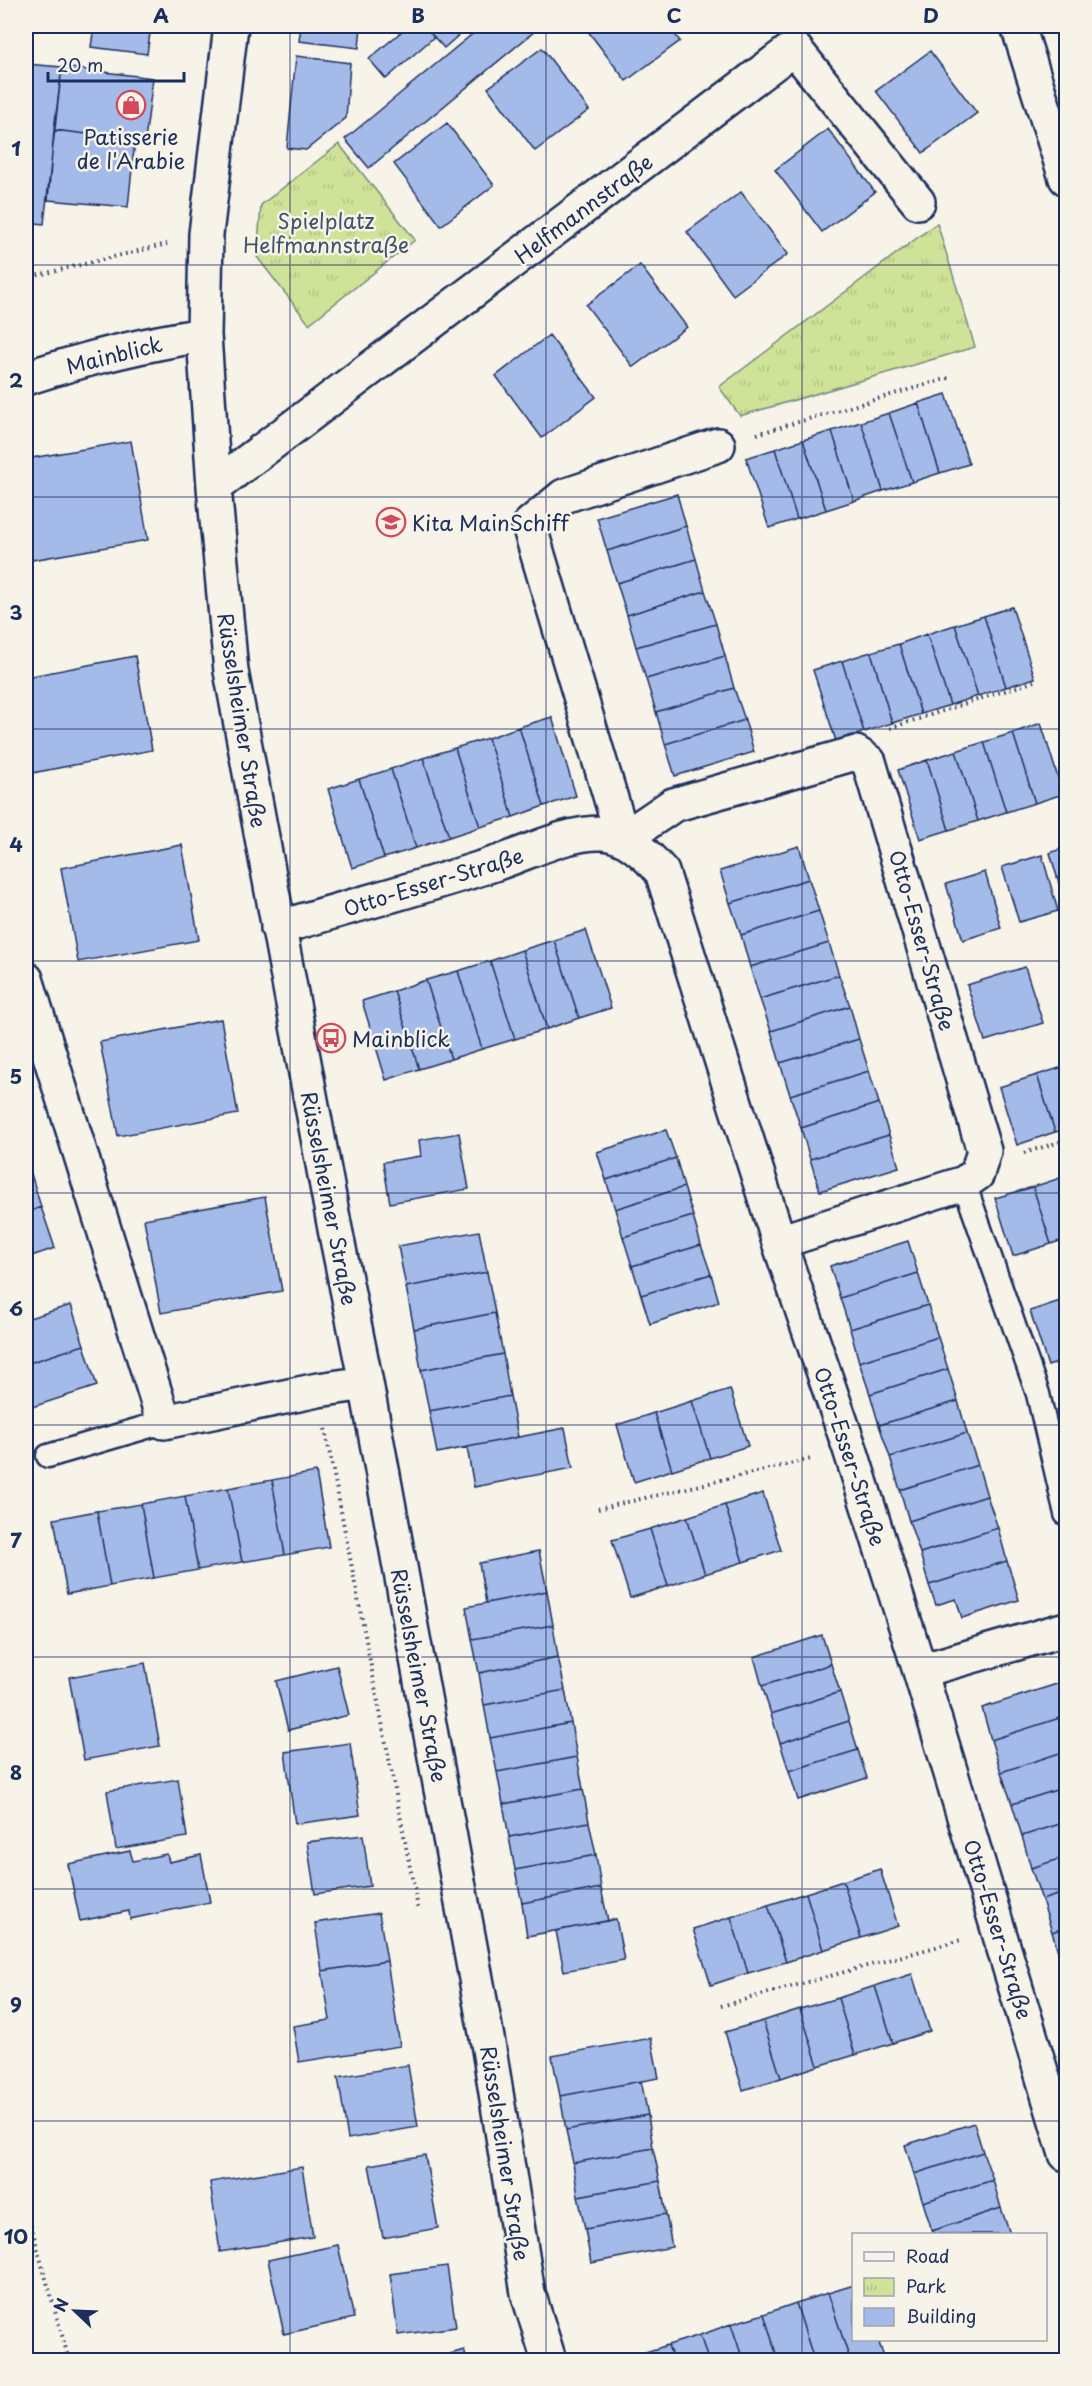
<svg xmlns="http://www.w3.org/2000/svg" width="1092" height="2386" font-family="'Playpen Sans',sans-serif">
  <defs>
    <pattern id="park-tufts" width="24" height="20" patternUnits="userSpaceOnUse" patternTransform="scale(1.5)"><rect width="24" height="20" fill="#cee398"/><path d="M3 7l-1-3M5 7V3M7 7l1-3M15 17l-1-3M17 17v-4M19 17l1-3" fill="none" stroke="#b0c385"/></pattern>
  </defs>
  <rect width="100%" height="100%" fill="#f7f3e8"/>
  <filter id="ink" filterUnits="userSpaceOnUse"><feTurbulence type="fractalNoise" baseFrequency=".0167" numOctaves="2"/><feDisplacementMap in="SourceGraphic" scale="12" xChannelSelector="R" yChannelSelector="G"/><feConvolveMatrix kernelMatrix="1 2 1 2 8 2 1 2 1" color-interpolation-filters="sRGB"/></filter>
  <g filter="url(#ink)">
    <path fill="url(#park-tufts)" stroke="#74897b" stroke-width="1.5" d="M339 144 415 240 309 324 257 257 261 205Z
      M937 223 975 347 740 416 719 387Z"/>
    <path fill="#a4bae8" stroke="#1b2f5e" stroke-width="1.5" d="M94 26H151L147 54 91 47Z
      M301 26H361L359 48 299 41Z
      M408 26H424L434 37 386 79 369 59Z
      M424 26H469L444 48Z
      M482 26H541L369 168 345 139Z
      M584 26H668L680 41 626 81Z
      M542 48 589 110 535 151 488 88Z
      M930 51 977 113 923 153 876 91Z
      M296 56 350 63 346 118 306 150 287 148Z
      M26 64 62 67 44 224 26 222Z
      M62 67 153 78 145 141 54 130Z
      M447 123 494 185 441 226 394 164Z
      M828 129 875 192 822 232 775 170Z
      M54 130 135 140 128 207 48 200Z
      M741 192 788 254 733 295 687 232Z
      M640 265 687 327 633 367 586 305Z
      M549 335 596 397 542 438 496 376Z
      M946 394 969 464 940 473 918 403Z
      M918 403 940 473 912 482 889 413Z
      M889 413 912 482 883 491 861 422Z
      M861 422 883 491 854 501 832 431Z
      M832 431 854 501 826 510 803 440Z
      M803 440 826 510 797 519 775 449Z
      M131 441 148 540 26 561V459Z
      M775 449 797 519 769 528 746 458Z
      M677 494 686 526 607 551 597 518Z
      M686 526 696 559 617 583 607 551Z
      M696 559 705 591 627 615 617 583Z
      M705 591 716 624 636 647 627 615Z
      M1012 607 1035 678 1006 687 984 616Z
      M984 616 1006 687 978 696 955 625Z
      M716 624 725 656 646 679 636 647Z
      M955 625 978 696 950 705 927 634Z
      M927 634 950 705 921 714 899 644Z
      M899 644 921 714 892 723 871 652Z
      M871 652 892 723 864 732 842 661Z
      M135 656 152 750 32 773 26 739V677Z
      M725 656 734 688 656 712 646 679Z
      M842 661 864 732 836 741 813 670Z
      M734 688 745 720 665 744 656 712Z
      M552 717 576 796 544 806 519 727Z
      M745 720 754 752 675 776 665 744Z
      M1041 723 1063 794 1035 803 1013 733Z
      M519 727 544 806 513 817 488 738Z
      M1013 733 1035 803 1006 812 984 742Z
      M488 738 513 817 480 827 455 748Z
      M984 742 1006 812 978 821 956 751Z
      M455 748 480 827 449 837 423 758Z
      M956 751 978 821 949 830 927 760Z
      M423 758 449 837 416 848 391 769Z
      M927 760 949 830 920 839 898 770Z
      M391 769 416 848 384 858 359 779Z
      M359 779 384 858 352 868 328 789Z
      M182 845 199 940 78 962 61 868Z
      M799 846 809 879 730 903 720 871Z
      M1066 847V907L1050 853Z
      M1042 855 1058 911 1019 922 1002 867Z
      M985 872 1001 928 963 940 946 884Z
      M809 879 819 911 741 935 730 903Z
      M819 911 829 943 750 967 741 935Z
      M586 930 611 1008 579 1018 554 940Z
      M554 940 579 1018 547 1029 522 950Z
      M829 943 839 975 760 999 750 967Z
      M522 950 547 1029 515 1039 490 961Z
      M1066 954V976L1060 956Z
      M490 961 515 1039 482 1049 458 971Z
      M1025 967 1043 1023 985 1041 967 985Z
      M458 971 482 1049 451 1059 426 980Z
      M839 975 850 1006 771 1031 760 999Z
      M426 980 451 1059 419 1069 394 991Z
      M394 991 419 1069 386 1080 362 1001Z
      M850 1006 859 1039 780 1063 771 1031Z
      M221 1019 238 1114 118 1136 100 1042Z
      M859 1039 869 1071 790 1095 780 1063Z
      M1066 1066V1129L1055 1132 1037 1075Z
      M869 1071 879 1103 801 1128 790 1095Z
      M1037 1075 1055 1132 1017 1145 999 1087Z
      M879 1103 889 1135 810 1159 801 1128Z
      M666 1130 676 1158 606 1180 597 1152Z
      M459 1133 469 1189 390 1203 383 1162 421 1156 419 1140Z
      M889 1135 899 1167 820 1191 810 1159Z
      M676 1158 684 1187 615 1209 606 1180Z
      M29 1167 41 1207 26 1213V1168Z
      M1066 1176V1239L1051 1244 1033 1187Z
      M684 1187 693 1216 623 1237 615 1209Z
      M1033 1187 1051 1244 1013 1256 995 1198Z
      M265 1197 282 1291 161 1313 144 1219Z
      M41 1207 55 1248 26 1258V1213Z
      M693 1216 701 1245 632 1266 623 1237Z
      M479 1231 487 1272 406 1287 398 1246Z
      M908 1241 918 1273 840 1298 830 1266Z
      M701 1245 711 1274 641 1295 632 1266Z
      M487 1272 495 1313 414 1329 406 1287Z
      M918 1273 928 1305 850 1329 840 1298Z
      M711 1274 719 1302 650 1324 641 1295Z
      M1066 1299V1360L1048 1366 1030 1311Z
      M71 1305 84 1345 26 1364V1319Z
      M928 1305 938 1337 859 1362 850 1329Z
      M495 1313 503 1354 421 1370 414 1329Z
      M938 1337 948 1369 870 1394 859 1362Z
      M84 1345 97 1386 26 1409V1364Z
      M503 1354 510 1396 429 1411 421 1370Z
      M948 1369 958 1401 879 1425 870 1394Z
      M730 1389 748 1446 710 1458 692 1401Z
      M510 1396 518 1437 437 1453 429 1411Z
      M692 1401 710 1458 672 1470 654 1413Z
      M958 1401 967 1433 890 1457 879 1425Z
      M1066 1406V1424L1061 1408Z
      M654 1413 672 1470 634 1482 617 1425Z
      M565 1428 573 1468 474 1487 467 1447Z
      M967 1433 978 1465 900 1490 890 1457Z
      M978 1465 987 1496 909 1521 900 1490Z
      M316 1472 329 1547 285 1555 272 1480Z
      M272 1480 285 1555 242 1562 228 1488Z
      M228 1488 242 1562 198 1570 185 1496Z
      M763 1493 781 1550 743 1562 725 1505Z
      M185 1496 198 1570 154 1578 141 1504Z
      M987 1496 998 1528 920 1553 909 1521Z
      M141 1504 154 1578 110 1586 97 1511Z
      M725 1505 743 1562 705 1574 687 1517Z
      M97 1511 110 1586 67 1594 54 1519Z
      M687 1517 705 1574 668 1586 650 1529Z
      M998 1528 1007 1561 929 1585 920 1553Z
      M650 1529 668 1586 630 1598 612 1540Z
      M539 1551 547 1591 486 1603 479 1563Z
      M1007 1561 1019 1600 962 1618 956 1599 936 1605 929 1585Z
      M547 1591 553 1625 472 1639 466 1607Z
      M553 1625 558 1657 479 1673 472 1639Z
      M822 1635 831 1664 762 1686 754 1657Z
      M558 1657 565 1690 484 1705 479 1673Z
      M145 1663 160 1746 84 1760 69 1677Z
      M831 1664 840 1692 771 1714 762 1686Z
      M337 1666 349 1715 288 1730 276 1681Z
      M1060 1683 1066 1703V1716L991 1740 982 1708Z
      M565 1690 571 1723 490 1738 484 1705Z
      M840 1692 849 1721 780 1743 771 1714Z
      M1066 1716V1751L1001 1772 991 1740Z
      M849 1721 858 1750 789 1771 780 1743Z
      M571 1723 577 1757 497 1772 490 1738Z
      M350 1743 360 1815 295 1824 285 1752Z
      M858 1750 867 1778 798 1800 789 1771Z
      M1066 1751V1787L1012 1804 1001 1772Z
      M577 1757 583 1789 503 1804 497 1772Z
      M178 1779 187 1837 116 1849 107 1791Z
      M1066 1787V1822L1022 1836 1012 1804Z
      M583 1789 589 1822 509 1837 503 1804Z
      M589 1822 596 1855 515 1870 509 1837Z
      M1066 1822V1857L1031 1868 1022 1836Z
      M363 1835 370 1886 315 1894 307 1842Z
      M130 1851 133 1861 167 1854 169 1862 201 1855 210 1902 130 1919 129 1911 80 1921 68 1864Z
      M596 1855 601 1888 522 1903 515 1870Z
      M1066 1857V1892L1042 1900 1031 1868Z
      M880 1869 898 1926 861 1938 843 1881Z
      M843 1881 861 1938 823 1950 806 1893Z
      M601 1888 608 1921 527 1936 522 1903Z
      M1066 1892V1927L1052 1932 1042 1900Z
      M806 1893 823 1950 786 1962 768 1905Z
      M768 1905 786 1962 748 1973 731 1917Z
      M379 1913 387 1961 322 1971 315 1923Z
      M731 1917 748 1973 711 1985 693 1929Z
      M616 1919 624 1960 564 1971 556 1931Z
      M1066 1927V1963L1062 1964 1052 1932Z
      M387 1961 400 2046 299 2062 293 2026 330 2020 322 1971Z
      M1066 1963V1979L1062 1964Z
      M912 1974 930 2031 893 2043 875 1986Z
      M875 1986 893 2043 855 2055 838 1998Z
      M838 1998 855 2055 818 2066 800 2009Z
      M800 2009 818 2066 781 2078 763 2021Z
      M763 2021 781 2078 743 2090 725 2032Z
      M651 2038 659 2078 560 2096 552 2056Z
      M408 2065 418 2127 348 2139 338 2077Z
      M641 2081 648 2115 566 2130 560 2096Z
      M648 2115 653 2148 573 2163 566 2130Z
      M974 2123 983 2152 914 2174 905 2145Z
      M653 2148 660 2181 578 2196 573 2163Z
      M983 2152 993 2180 923 2202 914 2174Z
      M425 2155 438 2228 383 2238 369 2165Z
      M302 2167 313 2237 220 2252 210 2182Z
      M993 2180 1001 2208 932 2231 923 2202Z
      M660 2181 666 2214 585 2229 578 2196Z
      M1001 2208 1010 2234H934L932 2231Z
      M666 2214 672 2247 591 2263 585 2229Z
      M338 2245 354 2318 284 2334 268 2260Z
      M447 2266 456 2327 398 2335 390 2274Z
      M854 2285V2340H878L885 2360H850L828 2293Z
      M828 2293 850 2360H814L796 2303Z
      M796 2303 814 2360H778L764 2314Z
      M764 2314 778 2360H743L731 2324Z
      M731 2324 743 2360H708L700 2335Z
      M700 2335 708 2360H673L668 2345Z
      M668 2345 673 2360H637L636 2355Z
      M464 2350 467 2360H429Z"/>
    <g fill="none" stroke-linecap="round" stroke-linejoin="round">
      <g stroke="#1b2f5e" stroke-width="27">
        <path id="lane" d="M964 1183 1038 1394 1066 1514
          M48 1456 164 1422"/>
      </g>
      <g stroke="#1b2f5e" stroke-width="38">
        <path id="street" d="M231 26 206 234 204 335 214 487 231 671 335 1229 366 1383 489 2049 528 2293 549 2360
          M1018 26 1066 178
          M26 378C84 359 143 344 204 335
          M718 445 564 496 529 525 623 839 673 805 856 753 869 762 984 1151 977 1174 964 1183 779 1242
          M214 487 794 48 918 202
          M278 928C351 906 425 887 497 863 530 852 567 832 602 833 626 834 647 855 662 872L779 1242 850 1449 920 1671 1066 2154
          M26 979 164 1422 318 1390 366 1383
          M920 1671 1066 1629"/>
      </g>
      <path stroke="#1b2f5e" stroke-width="4" stroke-dasharray="1.5 4.5" stroke-linecap="butt" d="M26 278 167 244
        M757 434 949 378
        M890 728 1035 681
        M1024 1153 1066 1140
        M325 1429 418 1908
        M598 1509 811 1459
        M721 2006 961 1940
        M26 2208 69 2360"/>
      <use href="#lane" stroke="#f7f3e8" stroke-width="22"/>
      <use href="#street" stroke="#f7f3e8" stroke-width="33"/>
    </g>
  </g>
  <path fill="none" stroke="#1b2f5e" stroke-width="1.5" stroke-opacity="0.55" d="M290 26V2360M546 26V2360M802 26V2360M26 265H1066M26 497H1066M26 729H1066M26 961H1066M26 1193H1066M26 1425H1066M26 1657H1066M26 1889H1066M26 2121H1066"/>
  <defs>
    <g id="shop-ring" transform="scale(1.5)"><circle r="9.5" fill="#f7f3e8" stroke="#d1495b" stroke-width="1.5"/><path d="M-5-2.5h2.3a2.7 3.5 0 0 1 5.4 0H5L5.5 6h-11ZM-1.5-2.5h3a1.5 2.3 0 0 0-3 0Z" fill="#d1495b"/></g>
    <g id="school-ring" transform="scale(1.5)"><circle r="9.5" fill="#f7f3e8" stroke="#d1495b" stroke-width="1.5"/><path d="M0-5L7-2L0 1L-7-2ZM-4 1L0 2.5L4 1V4Q0 6-4 4Z" fill="#d1495b"/></g>
    <g id="bus-ring" transform="scale(1.5)"><circle r="9.5" fill="#f7f3e8" stroke="#d1495b" stroke-width="1.5"/><path d="M-5-6H5V4H4V6H2V4H-2V6H-4V4H-5ZM-3.5-4V0h7V-4ZM-3.5 1.2v1.5H-2V1.2ZM2 1.2v1.5H3.5V1.2Z" fill="#d1495b"/></g>
  </defs>
  <g fill-rule="evenodd">
    <use href="#shop-ring" x="131" y="105"/>
    <use href="#school-ring" x="391" y="522"/>
    <use href="#bus-ring" x="331" y="1038"/>
  </g>
  <g text-anchor="middle" dominant-baseline="central" stroke-width="5" stroke-linejoin="round" paint-order="stroke">
    <g font-size="21" fill="#1b2f5e" stroke="#f7f3e8" text-anchor="start">
      <text x="131" y="136" text-anchor="middle">Patisserie<tspan x="131" dy="24">de l'Arabie</tspan></text>
      <text x="412" y="522">Kita MainSchiff</text>
      <text x="352" y="1038">Mainblick</text>
    </g>
    <g font-size="21" fill="#1b2f5e" stroke="#f7f3e8">
      <text transform="translate(583 208) rotate(-37)">Helfmannstraße</text>
      <text transform="translate(114 354) rotate(-14)">Mainblick</text>
      <text transform="translate(243 720) rotate(81)">Rüsselsheimer Straße</text>
      <text transform="translate(433 881) rotate(-17)">Otto-Esser-Straße</text>
      <text transform="translate(923 940) rotate(74)">Otto-Esser-Straße</text>
      <text transform="translate(330 1198) rotate(79)">Rüsselsheimer Straße</text>
      <text transform="translate(851 1456) rotate(72)">Otto-Esser-Straße</text>
      <text transform="translate(420 1675) rotate(79)">Rüsselsheimer Straße</text>
      <text transform="translate(999 1929) rotate(73)">Otto-Esser-Straße</text>
      <text transform="translate(506 2153) rotate(81)">Rüsselsheimer Straße</text>
    </g>
    <g font-size="21" fill="#3f536a" stroke="#f7f3e8">
      <text x="326" y="220">Spielplatz<tspan x="326" dy="24">Helfmannstraße</tspan></text>
    </g>
  </g>
  <rect width="1092" height="2386" fill="none" stroke="#f7f3e8" stroke-width="66"/>
  <rect x="852" y="2233" width="195" height="108" fill="#f7f3e8" stroke="#9fa5b1" stroke-width="1.5"/>
  <rect x="864" y="2252" width="30" height="9" fill="#f7f3e8" stroke="#9fa5b1" stroke-width="1.5"/>
  <text x="906" y="2263" font-size="18" fill="#1b2f5e">Road</text>
  <rect x="864" y="2278" width="30" height="18" fill="url(#park-tufts)" stroke="#9fa5b1" stroke-width="1.5"/>
  <text x="906" y="2293" font-size="18" fill="#1b2f5e">Park</text>
  <rect x="864" y="2308" width="30" height="18" fill="#a4bae8" stroke="#9fa5b1" stroke-width="1.5"/>
  <text x="906" y="2323" font-size="18" fill="#1b2f5e">Building</text>
  <g transform="translate(75 2311) rotate(293)" stroke="#f7f3e8" stroke-width="4.5" paint-order="stroke">
  <path d="M0-4.5L10 22L0 15L-10 22Z" fill="#1b2f5e"/>
  <text y="-9" font-size="16" font-weight="bold" text-anchor="middle" fill="#1b2f5e">N</text>
  </g>
  <path d="M48 72v9h136v-9" fill="none" stroke="#1b2f5e" stroke-width="3"/>
  <text x="57" y="72" font-size="18" fill="#1b2f5e" stroke="#f7f3e8" stroke-width="4.5" paint-order="stroke">20 m</text>
  <rect x="33" y="33" width="1026" height="2320" fill="none" stroke="#1b2f5e" stroke-width="2"/>
  <g font-size="20" text-anchor="middle" font-weight="bold" fill="#1b2f5e">
    <text x="161" y="23">A</text>
    <text x="418" y="23">B</text>
    <text x="674" y="23">C</text>
    <text x="931" y="23">D</text>
    <text x="16" y="156">1</text>
    <text x="16" y="388">2</text>
    <text x="16" y="620">3</text>
    <text x="16" y="852">4</text>
    <text x="16" y="1084">5</text>
    <text x="16" y="1316">6</text>
    <text x="16" y="1548">7</text>
    <text x="16" y="1780">8</text>
    <text x="16" y="2012">9</text>
    <text x="16" y="2244">10</text>
  </g>
</svg>
